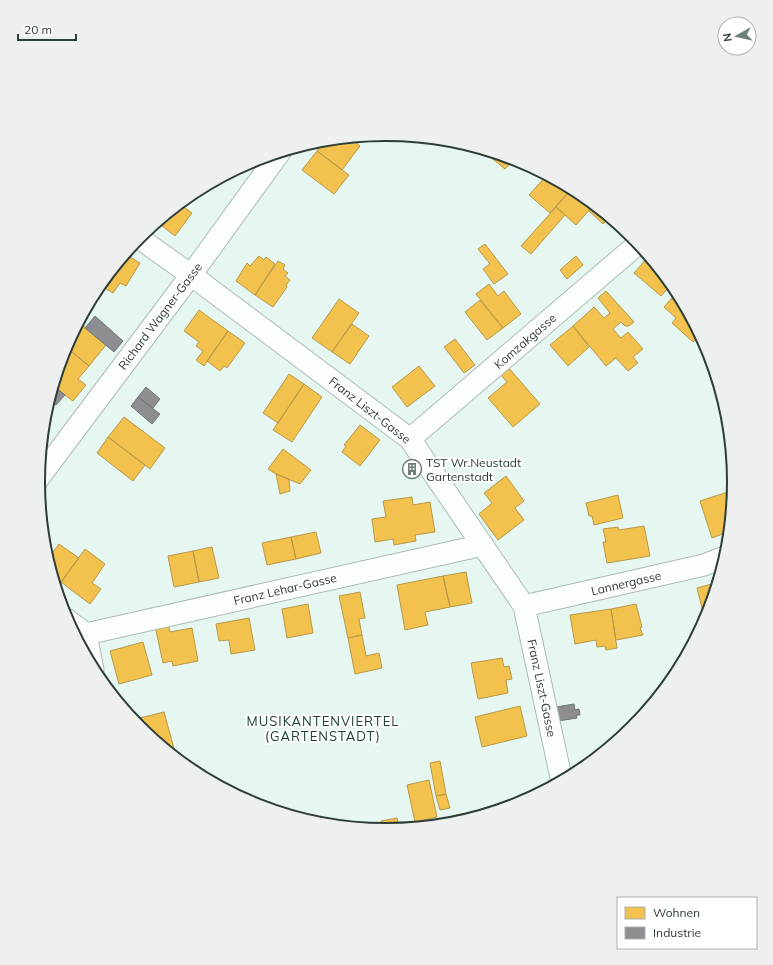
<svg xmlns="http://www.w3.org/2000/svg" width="773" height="965" font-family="Mulish,sans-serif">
  <rect width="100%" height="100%" fill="#e6f7f1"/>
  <path fill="#f2c14e" stroke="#b79947" d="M350 138 360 146 342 170 317 151 325 140Z
    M317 151 349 175 334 194 302 170Z
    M493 152 514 159 505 169 489 156Z
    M547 175 572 188 550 213 529 195Z
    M572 188 593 206 576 225 556 207Z
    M180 204 192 213 175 236 157 222Z
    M595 205 610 217 603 224 589 211Z
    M556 207 565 215 531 254 521 246Z
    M485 244 508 274 494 284 483 269 490 264 478 249Z
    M125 254 140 263 126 286 120 283 113 293 100 285Z
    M259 256 264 260 266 257 275 264 255 295 236 281 247 263 250 266Z
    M576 256 583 265 567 279 560 270Z
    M649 256 672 284 661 296 634 273Z
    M278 261 285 265 283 269 288 273 285 276 290 280 286 285 287 287 273 307 255 295Z
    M489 284 498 296 504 291 521 314 503 328 476 294Z
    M606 291 634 322 629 326H625L621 322 613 329 621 338 628 332 643 349 633 357 638 363 628 371 616 358 606 366 573 326 594 307 604 318 610 313 598 298Z
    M678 291 705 343 698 337 693 342 672 323 676 318 664 307Z
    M339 299 359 313 332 352 312 338Z
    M480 300 503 328 487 340 465 312Z
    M199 310 228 331 204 366 196 360 203 351 196 346 199 342 184 331Z
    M79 322 106 345 89 366 66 347Z
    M352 324 369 336 350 364 332 352Z
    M573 326 589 347 568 366 550 345Z
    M228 331 245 343 227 368 224 366 220 371 207 361Z
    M455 339 475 365 464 373 444 347Z
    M66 347 89 366 78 379 86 385 73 401 53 386Z
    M419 366 435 386 407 407 392 387Z
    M508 367 540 404 513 427 488 398 507 382 500 374Z
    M289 374 304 384 278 423 263 413Z
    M304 384 322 397 292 442 273 430Z
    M47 407 52 411 44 423 45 414Z
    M124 417 165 448 150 469 108 437Z
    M360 425 380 440 360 466 342 452 346 446 344 445Z
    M108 437 145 465 133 481 97 453Z
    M283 449 311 470 300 484 276 474 268 469Z
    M414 463 418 470 410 475 406 468Z
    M276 474 289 479 290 491 280 494Z
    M506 476 524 501 515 508 524 520 498 540 479 514 492 503 484 493Z
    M734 490 730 531 712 538 700 501Z
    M618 495 623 518 594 525 592 516H589L586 503Z
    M412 497 413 505 430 502 435 532 415 535 416 541 394 545 393 539 375 542 372 519 386 517 383 501Z
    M644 526 650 556 607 563 603 542H606L603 529 618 527 619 530Z
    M316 532 321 553 296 559 291 537Z
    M291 537 296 559 267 565 262 543Z
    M59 544 79 558 61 582 52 576 47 560Z
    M212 547 219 578 199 582 193 551Z
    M85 549 105 564 92 583 101 589 90 604 61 582Z
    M193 551 199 582 174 587 168 556Z
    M466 572 472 603 450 607 443 576Z
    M443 576 450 607 425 612 428 625 405 630 397 585Z
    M719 582 708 616 707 619 705 620 697 588Z
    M360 592 365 618 359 619 362 635 348 638 339 596Z
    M308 604 313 633 287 638 282 609Z
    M636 604 642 627 640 628 643 635 616 640 611 609Z
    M611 609 617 648 606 650 605 646 597 647 596 640 575 644 570 615Z
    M249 618 255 650 231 654 229 640 219 641 216 624Z
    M168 623 170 632 192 628 198 661 173 666 172 661 163 663 155 626Z
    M362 635 366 656 379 653 382 668 355 674 348 638Z
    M143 642 152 675 119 684 110 651Z
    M502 658 504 667 509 666 512 679 506 680 508 693 478 699 471 663Z
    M520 706 527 736 482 747 475 717Z
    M164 712 175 752 170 753 140 729 132 720Z
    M440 761 446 794 436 796 430 763Z
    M429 780 437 817 415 822 407 785Z
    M446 794 450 808 440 810 436 796Z
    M471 812 473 819 474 818 451 825 454 823 453 816Z
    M397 818 400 829 417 824 418 828 383 831 381 821Z
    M382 826 383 831 368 829Z"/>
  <path fill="#8d8d92" stroke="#707577" d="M95 316 123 341 114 352 85 328Z
    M53 386 65 395 56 405 49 400Z
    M146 387 160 399 153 408 138 397Z
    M138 397 160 414 152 424 131 406Z
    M574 704 575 710 579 709 580 715H576L577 718 558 721 556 707Z"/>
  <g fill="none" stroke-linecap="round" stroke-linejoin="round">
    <g stroke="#acbbb6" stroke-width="23">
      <path id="street" d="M139 238 191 275 410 439 524 606 562 782
        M410 439 639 243
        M38 479 191 275 280 152
        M524 606 704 565 727 556
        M66 619 86 634 93 670
        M86 634 483 545"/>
    </g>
    <use href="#street" stroke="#fbfefd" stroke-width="21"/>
  </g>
  <defs>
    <g id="building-ring" transform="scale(1)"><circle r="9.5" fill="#fff" stroke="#6e7e78" stroke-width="1.5"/><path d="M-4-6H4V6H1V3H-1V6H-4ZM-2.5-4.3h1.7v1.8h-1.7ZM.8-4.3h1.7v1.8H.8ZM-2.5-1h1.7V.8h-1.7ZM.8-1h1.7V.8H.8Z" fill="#6e7e78"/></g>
  </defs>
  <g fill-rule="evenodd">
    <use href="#building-ring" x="412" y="469"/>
  </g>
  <g text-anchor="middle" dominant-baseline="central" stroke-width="4" stroke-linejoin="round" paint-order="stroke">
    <g font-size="12" fill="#2d3d37" stroke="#fff">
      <text transform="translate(160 316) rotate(-53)">Richard Wagner-Gasse</text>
      <text transform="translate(525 341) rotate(-41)">Komzakgasse</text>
      <text transform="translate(370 410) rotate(38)">Franz Liszt-Gasse</text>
      <text transform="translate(626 583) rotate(-13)">Lannergasse</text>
      <text transform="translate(285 589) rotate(-13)">Franz Lehar-Gasse</text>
      <text transform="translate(542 688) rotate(78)">Franz Liszt-Gasse</text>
    </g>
    <g font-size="12" fill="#2d3d37" stroke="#fff" text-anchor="start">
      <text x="426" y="462">TST Wr.Neustadt<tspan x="426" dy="14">Gartenstadt</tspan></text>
    </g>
    <g font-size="13" letter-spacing="1" fill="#1e4136" stroke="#fff">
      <text x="323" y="721">MUSIKANTENVIERTEL<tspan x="323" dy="15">(GARTENSTADT)</tspan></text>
    </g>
  </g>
  <path d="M0 0H773V965H0ZM45 482a341 341 0 1 1 682 0a341 341 0 1 1-682 0Z" fill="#eeefef" fill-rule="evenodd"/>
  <path fill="none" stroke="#2d3d37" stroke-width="2" d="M45 482a341 341 0 1 1 682 0a341 341 0 1 1-682 0Z"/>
  <rect x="617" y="897" width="140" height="52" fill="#ffffff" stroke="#abb1af"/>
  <rect x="625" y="907" width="20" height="12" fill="#f2c14e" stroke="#abb1af"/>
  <text x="653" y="917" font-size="12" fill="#2d3d37">Wohnen</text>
  <rect x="625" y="927" width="20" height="12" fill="#8d8d92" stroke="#abb1af"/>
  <text x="653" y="937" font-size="12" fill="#2d3d37">Industrie</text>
  <g transform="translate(737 36) rotate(262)"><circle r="19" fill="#ffffff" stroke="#abb1af"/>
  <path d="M0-3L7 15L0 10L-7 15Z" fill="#6e7e78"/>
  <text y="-6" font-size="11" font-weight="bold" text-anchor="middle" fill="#2d3d37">N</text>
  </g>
  <path d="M18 34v6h58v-6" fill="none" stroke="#2d3d37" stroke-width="2"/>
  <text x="24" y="34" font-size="12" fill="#2d3d37" stroke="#ffffff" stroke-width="3" paint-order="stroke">20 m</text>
</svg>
